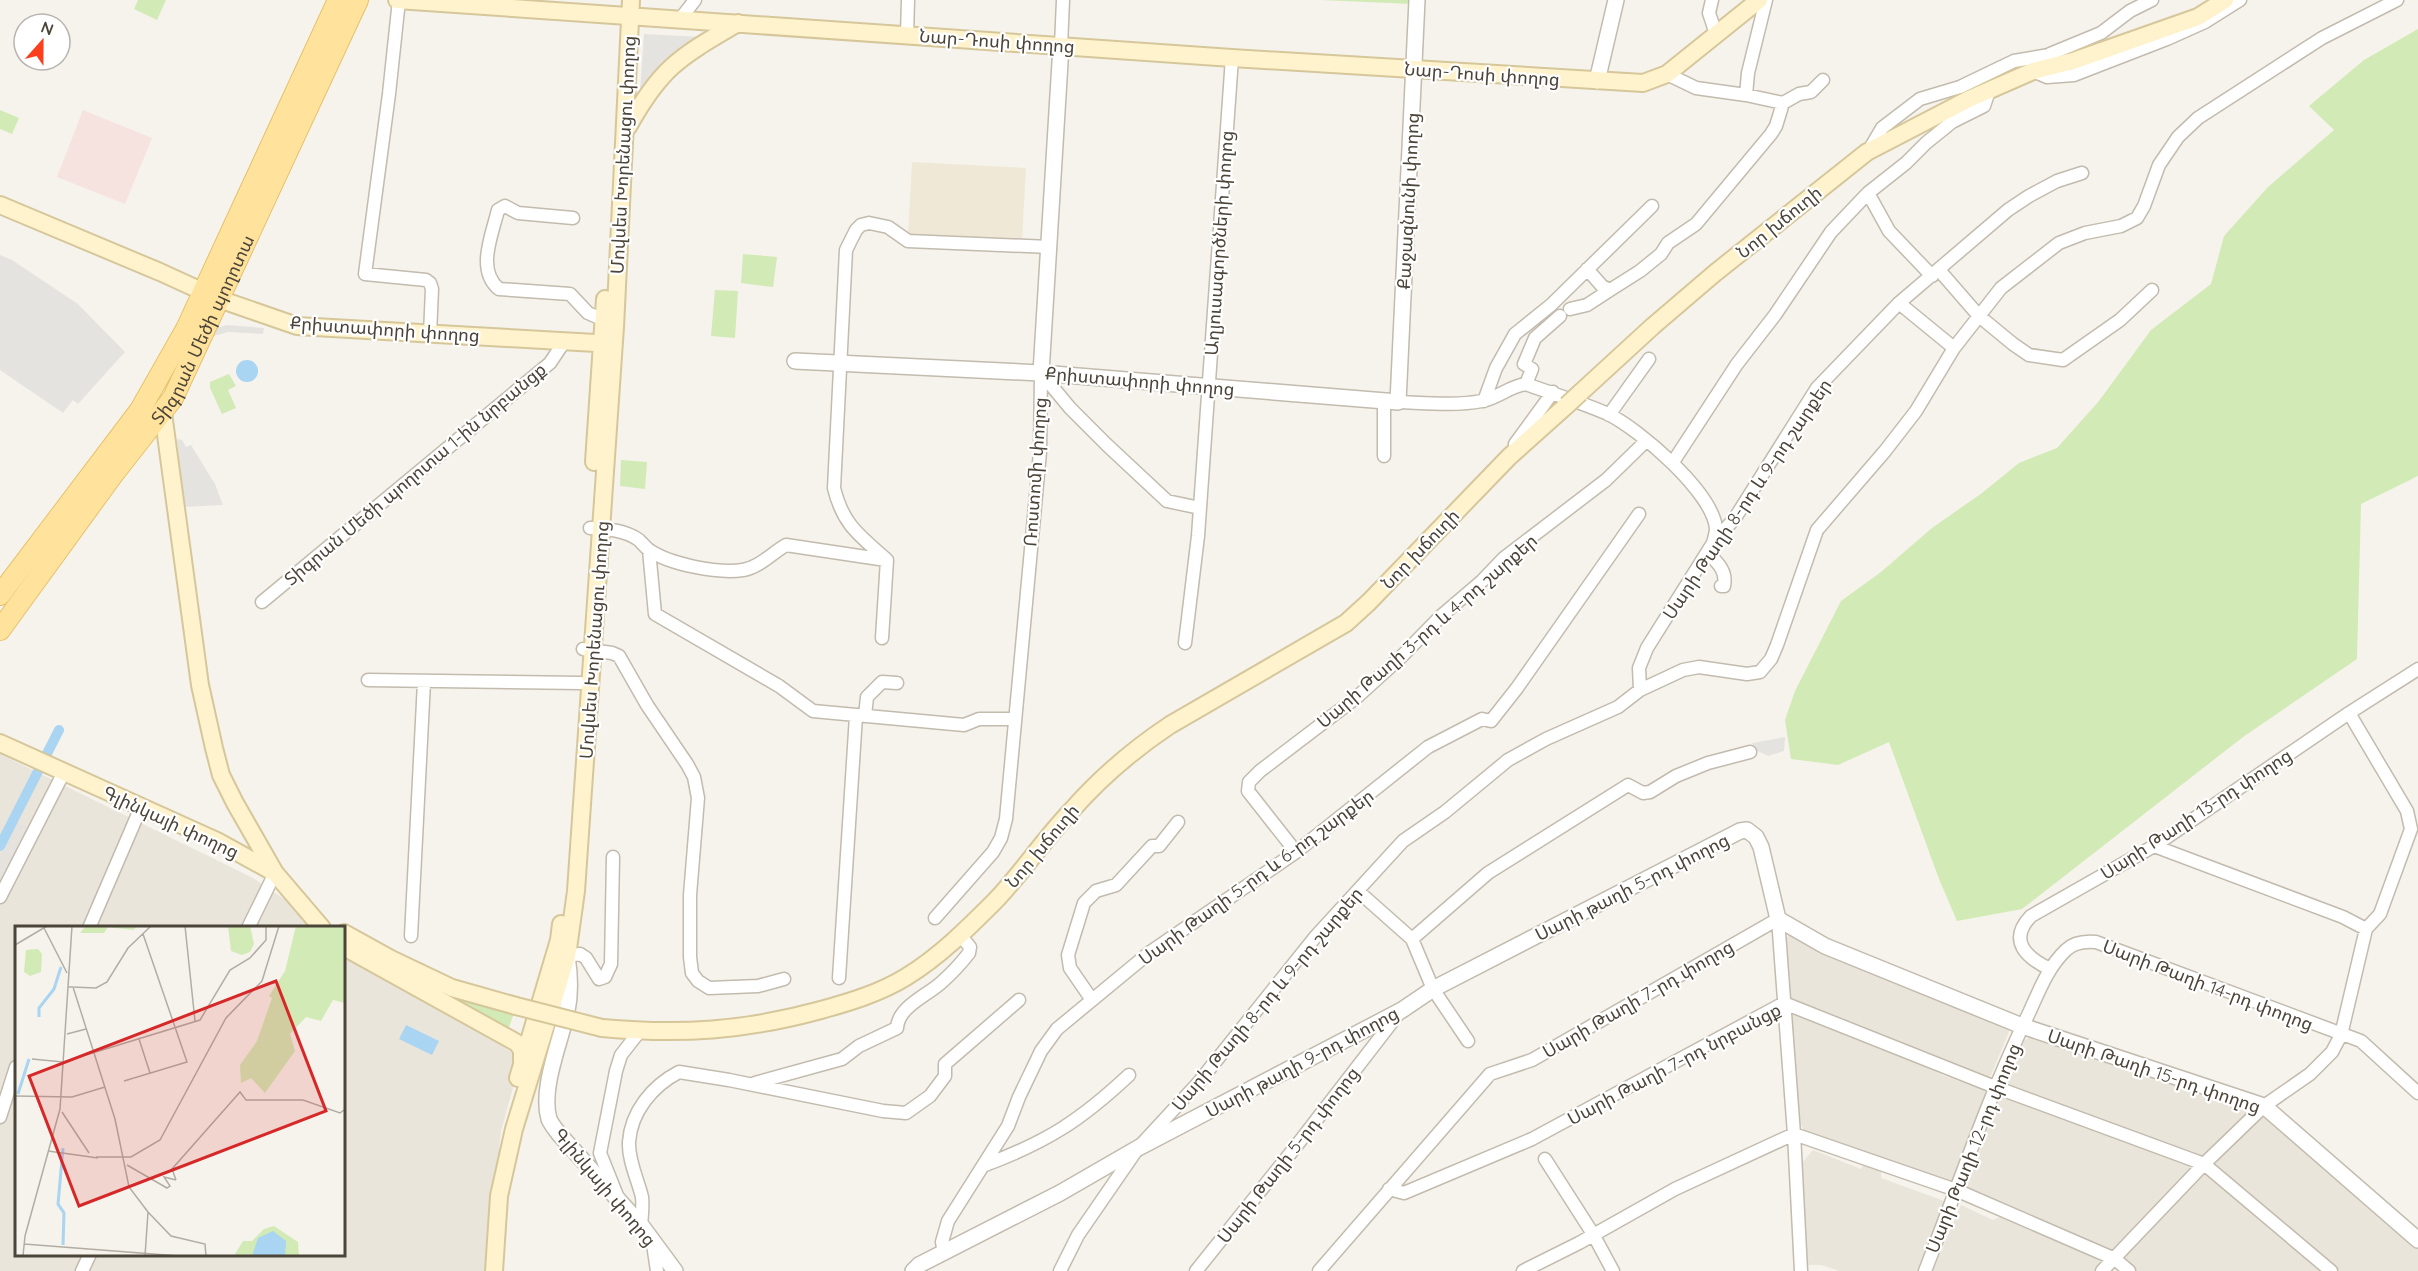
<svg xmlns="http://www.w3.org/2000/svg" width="2418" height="1271" font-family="Quicksand,'Noto Sans Armenian',sans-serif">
  <rect width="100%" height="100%" fill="#f6f3ec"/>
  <path fill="#eae5da" d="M0 754 253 878 326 927 16 928V1254H344V939L521 1059 501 1131 488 1256 491 1271H0Z
    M1789 935 2011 1027 1988 1082 1789 1003 1786 939Z
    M1792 1011 1920 1061 1942 1075 1990 1092 1954 1185 1805 1133 1799 1120Z
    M2032 1036 2250 1107 2253 1112 2203 1162 2005 1088 2021 1042Z
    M2000 1095 2190 1165 2191 1171 2114 1256 1965 1191Z
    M2263 1113 2418 1249V1271H2336L2211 1165Z
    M1813 1150 1861 1169 1863 1165 1881 1170V1178L1947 1202 1919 1271H1839L1821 1265H1806L1801 1164Z
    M2208 1171 2326 1271H2133L2123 1258 2124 1255Z
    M1961 1205 1993 1220 2000 1217 2091 1254V1256L2105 1264 2098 1271H1933Z"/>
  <path fill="#e6e2dd" d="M17 822 30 827 0 888V856Z"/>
  <path fill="#efe8d6" d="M912 162 1026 168 1022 241 908 235Z"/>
  <path fill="#f6e3e0" d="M83 110 152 138 125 204 57 177Z"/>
  <path fill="#d2eab5" d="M138 0H166L157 20 134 9Z
    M1321 0H1412V4Z
    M2418 29V476L2361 504 2357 659 2243 737 2022 909 1957 921 1939 879 1889 742 1838 765 1791 759 1785 720 1795 691 1841 601 1881 572 1932 528 1982 493 2019 463 2057 448 2099 401 2151 330 2211 284 2224 236 2268 187 2334 130 2309 106 2364 60Z
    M0 110 19 118 12 134 0 129Z
    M743 254 777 257 773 287 741 283Z
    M715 290 738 291 735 338 711 336Z
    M229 374 236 386 228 390 236 408 222 414 210 388V382Z
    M621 460 647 462 645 489 620 486Z
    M447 992 514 1013 508 1030 443 997Z"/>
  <path fill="#e5e3e0" d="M644 34 702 37 662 65 640 91Z
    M0 255 12 260 78 304 125 352 78 404 73 400 63 413 0 370Z
    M227 325 264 328 263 334 228 332 210 337 208 331Z
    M177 439 182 440 186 447 191 445 215 484 223 505 184 507Z
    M1785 737 1784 751 1768 756 1756 750 1752 743Z"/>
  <path fill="#a9d4f2" d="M236 371a11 11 0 1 1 22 0a11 11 0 1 1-22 0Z
    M406 1025 439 1041 432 1055 399 1039Z"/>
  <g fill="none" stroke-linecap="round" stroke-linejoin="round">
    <path stroke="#a9d4f2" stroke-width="10" d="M0 846 59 730"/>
    <g stroke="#c2bbae" stroke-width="15">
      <path id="minor" d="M399 0 389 94 365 274 426 280 430 283 432 289 430 334
        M1712 0 1709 13 1716 34
        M2152 0 2130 11 2101 33 2050 54 2033 71 2047 77 2074 75 2167 39 2205 22 2240 0
        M681 18 695 0
        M907 35 908 0
        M1061 46 1063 0
        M1667 74 1696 88 1746 95 1783 103 1799 94 1811 92 1823 80
        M1746 95 1748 73 1766 0
        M1868 152 1882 128 1920 99 1960 87 2014 61 2049 55
        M1868 193 1889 231 1932 276
        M573 218 518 213 505 206 498 210C492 235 476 270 499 289L570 294 588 313 604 320
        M1587 269 1602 286 1610 290 1640 271 1661 254 1668 243 1696 224 1771 134 1776 126 1783 103
        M1939 270 1979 316 2013 344 2029 355 2063 360 2120 320 2152 290
        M1899 303 1954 348
        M1570 309 1587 305 1610 290
        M1041 373 1070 408 1107 445 1167 501 1200 508
        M1526 384 1532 369 1524 364 1535 338 1560 316
        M1384 401V456
        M1484 401 1496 368 1515 334 1551 305 1652 206
        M1398 402C1426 403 1455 406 1482 401 1498 398 1510 386 1526 384 1553 394 1581 402 1608 414 1639 429 1714 493 1716 529 1716 533 1714 539 1713 543
        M1609 415 1649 359
        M1515 444 1553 392
        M1673 462 1737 364 1775 315 1831 232 1868 193 1906 163 1926 143 1952 122 1984 106 1989 91
        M590 528C607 529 625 530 639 540 642 543 645 547 649 550 669 564 718 574 743 570 760 567 772 553 786 545L886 560
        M649 550 655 614 779 686 813 711 964 725 979 719H1014
        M1708 553C1718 563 1727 571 1724 586H1721
        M262 602 550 363 564 342
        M882 638 887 560C859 535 843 525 834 488L846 250 856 230 861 225 869 223 888 227 908 241 1050 247
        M1185 643 1198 536 1232 58
        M583 649 612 653 619 656 647 705 687 764 694 777 698 798 690 895V957L692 973 698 981 709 988 758 986 784 979
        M368 680 581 683
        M1640 690 1639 668 1647 648 1713 543 1735 518 1817 388 1899 303 2008 210 2029 196 2057 181 2082 173
        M865 716 867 697 882 682 897 683
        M2154 846 2343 917 2366 929
        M1296 852 1248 791 1249 782 1260 771 1357 697 1401 657 1441 616 1482 581 1504 558 1606 480 1646 441
        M1359 892 1412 939 1433 989 1468 1041
        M0 897 64 772
        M935 918 993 852 1001 838 1006 819 1040 452 1041 373
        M89 928 141 807
        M248 928 275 873
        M411 936 424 682
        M1412 939 1488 873 1628 785 1643 793 1650 792 1676 776 1708 763 1750 752
        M567 956 580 954 586 958 599 979 605 977 611 964 613 857
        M2050 969C2027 958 2007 941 2031 916L2154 846 2349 713 2418 669
        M839 978 856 716
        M1092 1000 1070 968 1068 955 1084 903 1096 891 1116 885 1152 846H1159L1178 822
        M755 1083 842 1059 859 1046 897 1028C898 1006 929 995 943 981 952 973 962 962 969 953L970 947 960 935
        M0 1117 16 1067
        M1545 1159 1593 1234 1613 1271
        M985 1165C1047 1142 1081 1120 1129 1075
        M1389 1189 1404 1193 1532 1139 1784 1003 1995 1087 2204 1164 2331 1271
        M618 1198 600 1153 616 1071 621 1055 639 1032
        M641 1225C642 1215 643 1206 642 1197 638 1180 628 1160 629 1142 631 1112 652 1086 679 1072L729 1080 883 1111 906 1113 930 1096 945 1076V1064L1019 1000
        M653 1244 657 1271
        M944 1253 942 1242 948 1221 1008 1126 1019 1097 1041 1051 1057 1029 1149 953 1296 852 1428 747 1482 719 1491 721 1517 688 1639 514
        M82 1271 90 1254
        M1060 1271 1078 1235 1138 1148 1199 1082 1316 936 1403 841 1445 812 1508 760 1546 739 1618 707 1640 690 1683 670 1699 667 1747 674 1760 672 1771 659 1777 645 1817 530 1885 451 1916 411 1954 348 2001 288 2059 243 2085 233 2121 226 2137 218 2144 206 2159 165 2178 137 2198 118 2322 38 2397 0
        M1196 1271 1297 1145 1399 1013
        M1319 1271 1490 1074 1532 1060 1778 919 1794 1134 1801 1271
        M1523 1271 1579 1243 1675 1189 1794 1134 1956 1190 2115 1259 2129 1271
        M1925 1271C1959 1185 1988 1096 2029 1013 2039 991 2048 967 2066 950 2074 942 2085 941 2096 942L2361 1041 2418 1093
        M2102 1271 2204 1164 2264 1106 2310 1074 2332 1052 2341 1035 2366 929 2380 914 2411 829 2407 811 2349 713"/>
    </g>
    <g stroke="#c2bbae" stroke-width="18">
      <path id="tertiary" d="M1597 81 1616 0
        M795 361 1041 373 1398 402 1417 0
        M1041 373 1061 46
        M567 956C570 975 571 992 567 1011 561 1041 540 1088 549 1119 551 1124 556 1130 559 1134L641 1225 675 1271
        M913 1271 919 1265 1060 1193 1138 1148 1402 1010 1433 989 1740 831 1747 830 1756 837 1761 847 1778 919 1825 946 2022 1026 2264 1106 2418 1240"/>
    </g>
    <g stroke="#d6c79b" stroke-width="20">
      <path id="secondary" d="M397 0 1232 58 1643 83 1667 74 1759 0
        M628 127C661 67 680 57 738 23
        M0 205 160 272 219 299 297 326 613 344
        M1580 393 1653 326 1715 273 1867 152 1969 99 2033 71 2073 61 2198 17 2225 0
        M163 413 200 685 214 748 221 775 235 803 275 873
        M594 462 605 299
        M0 743 217 841 275 873 322 928
        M344 933 391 959 452 988 516 1006
        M344 947 517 1043 522 1050V1061
        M602 1028C681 1035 744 1031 821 1010 850 1002 880 993 906 977 939 957 968 928 995 901 1022 873 1044 839 1071 811 1100 778 1134 749 1170 725L1346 623 1369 602 1509 457 1567 405
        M518 1078 559 940 561 924
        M494 1271 499 1196 514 1129 567 956 576 891 615 327 631 0"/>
    </g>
    <g stroke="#e6c16a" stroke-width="22">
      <g id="primary">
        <path d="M0 595 140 410 186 329 338 0"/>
        <path id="s1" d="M0 630 112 476 173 398 358 0"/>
      </g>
    </g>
    <use href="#minor" stroke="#fff" stroke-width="12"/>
    <use href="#tertiary" stroke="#fff" stroke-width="15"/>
    <use href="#secondary" stroke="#fff3cd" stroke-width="16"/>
    <use href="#primary" stroke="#ffe39c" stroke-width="20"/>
    <g stroke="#d6c79b" stroke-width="20" stroke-linecap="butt">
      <path id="secondary-bridge" d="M1567 405 1580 393
        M516 1006 602 1028"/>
    </g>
    <use href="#secondary-bridge" stroke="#fff3cd" stroke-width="16"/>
  </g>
  <g text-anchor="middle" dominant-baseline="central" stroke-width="4.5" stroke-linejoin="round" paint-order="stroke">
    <g font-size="18" fill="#4b4439" stroke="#fff">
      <text transform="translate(997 41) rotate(4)">Նար-Դոսի փողոց</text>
      <text transform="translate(1482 74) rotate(4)">Նար-Դոսի փողոց</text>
      <text transform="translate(623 155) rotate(-87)">Մովսես Խորենացու փողոց</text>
      <text transform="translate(1408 201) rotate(-87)">Քաջազնունի փողոց</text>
      <text transform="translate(1779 222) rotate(-39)">Նոր խճուղի</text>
      <text transform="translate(1219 243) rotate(-86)">Աղյուսագործների փողոց</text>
      <text stroke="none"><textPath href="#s1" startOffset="364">Տիգրան Մեծի պողոտա</textPath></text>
      <text transform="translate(385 329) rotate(4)">Քրիստափորի փողոց</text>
      <text transform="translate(1140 381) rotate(5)">Քրիստափորի փողոց</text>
      <text transform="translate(1035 472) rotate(-86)">Ռոստոմի փողոց</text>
      <text transform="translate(415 474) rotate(-40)">Տիգրան Մեծի պողոտա 1-ին նրբանցք</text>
      <text transform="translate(1747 499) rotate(-56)">Սարի Թաղի 8-րդ և 9-րդ շարքեր</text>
      <text transform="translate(1420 549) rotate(-46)">Նոր խճուղի</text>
      <text transform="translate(1427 631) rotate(-41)">Սարի Թաղի 3-րդ և 4-րդ շարքեր</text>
      <text transform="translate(594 640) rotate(-86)">Մովսես Խորենացու փողոց</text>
      <text transform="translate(2196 814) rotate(-33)">Սարի Թաղի 13-րդ փողոց</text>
      <text transform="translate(171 822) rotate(25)">Գլինկայի փողոց</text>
      <text transform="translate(1042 846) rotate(-50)">Նոր խճուղի</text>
      <text transform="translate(1256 877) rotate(-36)">Սարի Թաղի 5-րդ և 6-րդ շարքեր</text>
      <text transform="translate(1632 887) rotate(-27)">Սարի թաղի 5-րդ փողոց</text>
      <text transform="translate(2208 985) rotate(21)">Սարի Թաղի 14-րդ փողոց</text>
      <text transform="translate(1267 999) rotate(-50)">Սարի Թաղի 8-րդ և 9-րդ շարքեր</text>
      <text transform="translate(1638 999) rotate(-30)">Սարի Թաղի 7-րդ փողոց</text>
      <text transform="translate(1302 1062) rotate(-28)">Սարի թաղի 9-րդ փողոց</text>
      <text transform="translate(1674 1064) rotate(-28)">Սարի Թաղի 7-րդ նրբանցք</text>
      <text transform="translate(2154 1071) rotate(19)">Սարի Թաղի 15-րդ փողոց</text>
      <text transform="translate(1973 1148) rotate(-68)">Սարի Թաղի 12-րդ փողոց</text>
      <text transform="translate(1288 1155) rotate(-52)">Սարի Թաղի 5-րդ փողոց</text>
      <text transform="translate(605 1187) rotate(50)">Գլինկայի փողոց</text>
    </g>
  </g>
  <g transform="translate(15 926)">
    <rect width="330" height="330" fill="#f6f3ec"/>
    <path d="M123 0 118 4 93 1 89 7H65L70 1ZM213 0H235L239 18 235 26 227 29 216 25ZM281 0H330V77L318 74 306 95 291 91 275 108 280 125 250 167 236 152 226 157 225 139 242 115 257 72 254 70 270 45ZM23 23 27 28 26 46 15 50 9 46 11 24ZM259 300 283 316 284 330H219L228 315H237L249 303Z" fill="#d2eab5"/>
    <path d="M258 305 271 315 270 330H237L243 312Z" fill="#a9d4f2"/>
    <path fill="none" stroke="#a9d4f2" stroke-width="3" d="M24 91V82L39 63 46 41M3 168 14 133M48 319 49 287 43 278 48 222"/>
    <path fill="none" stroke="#b2ada4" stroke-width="1.5" d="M170 0 180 95M29 2 52 47M0 19 32 0M53 61H58L100 193 114 261 133 286M57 61 81 62 92 56 113 22 136 0M52 108 71 103M124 113 135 147M17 133 48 136M48 136 185 94 215 44 235 32 251 14V0M109 155 172 136 128 8M0 170 57 171 90 161M47 186 74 227M33 225 83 232M81 231H116L145 214 211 92 247 55 264 0M112 239 152 262 155 260 149 251 161 254M161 254 157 243 225 166 231 174H288L325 187 329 184M133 286 156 310 190 318 191 330M9 318 164 330M8 330 10 310 45 183 57 0M130 330 133 286"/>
    <path fill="#d62828" fill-opacity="0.15" stroke="#d62828" stroke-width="3" d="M261 55 311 185 64 280 14 150Z"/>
    <rect width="330" height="330" fill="none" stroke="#4b4439" stroke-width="3"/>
  </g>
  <g transform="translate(42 42) rotate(21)"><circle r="28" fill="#ffffff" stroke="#b7b4b0" stroke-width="1.5"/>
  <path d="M0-4.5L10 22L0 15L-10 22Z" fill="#fc3f1d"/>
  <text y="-9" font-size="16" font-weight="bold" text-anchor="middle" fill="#4b4439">N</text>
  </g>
</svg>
